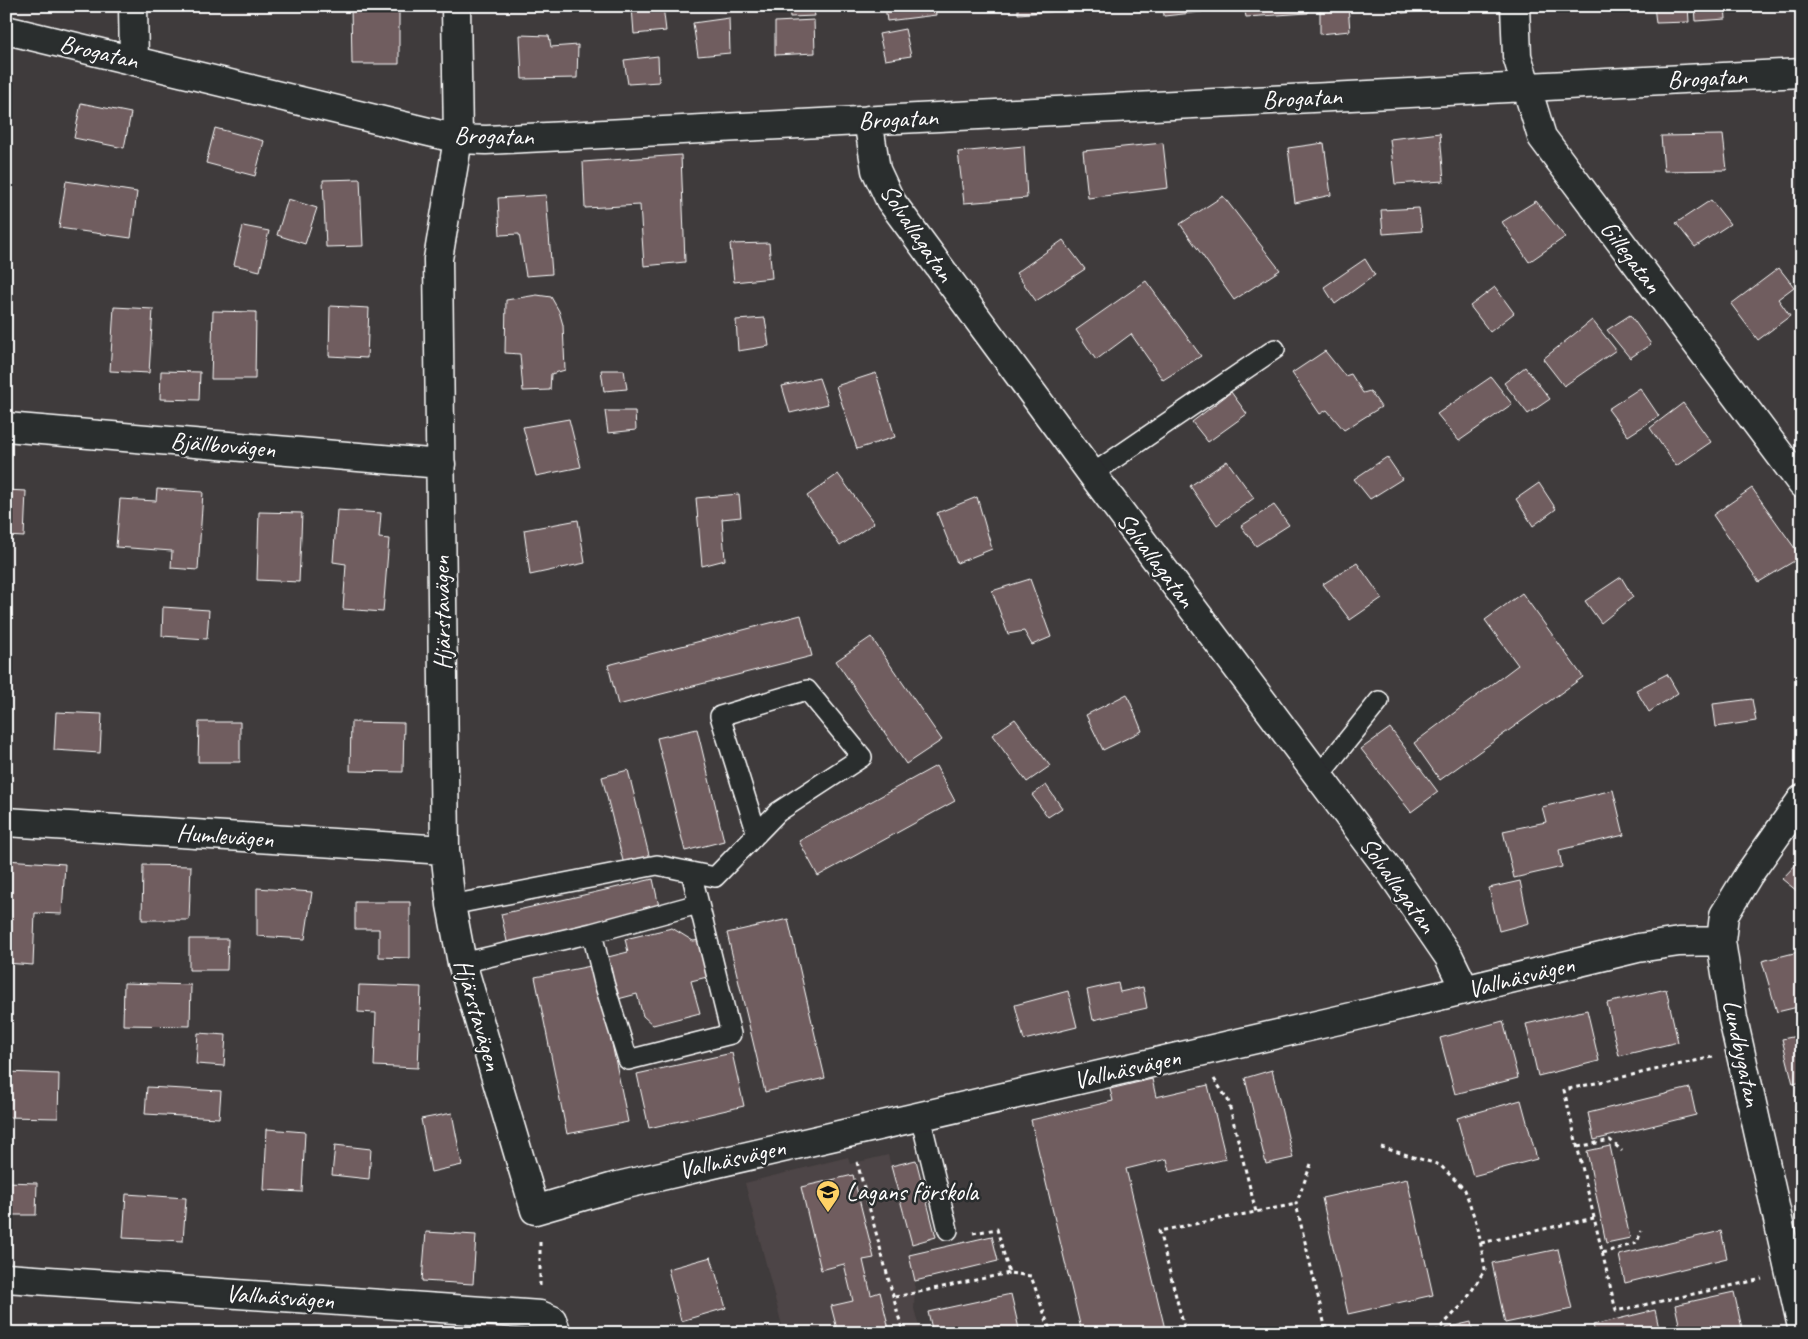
<svg xmlns="http://www.w3.org/2000/svg" width="1808" height="1339" font-family="Caveat,sans-serif">
  <rect width="100%" height="100%" fill="#3f3b3c"/>
  <filter id="ink" filterUnits="userSpaceOnUse"><feTurbulence type="fractalNoise" baseFrequency=".02" numOctaves="2"/><feDisplacementMap in="SourceGraphic" scale="10" xChannelSelector="R" yChannelSelector="G"/><feConvolveMatrix kernelMatrix="1 2 1 2 8 2 1 2 1" color-interpolation-filters="sRGB"/></filter>
  <g filter="url(#ink)">
    <path fill="#4e4546" d="M888 1155 912 1244 909 1255 915 1281 914 1309 921 1333H784L745 1183 848 1157 850 1164Z"/>
    <path fill="#705d5e" stroke="#fff" d="M351 6H399V64H352Z
      M663 6 666 31 634 34 632 7Z
      M789 6H813L815 16 790 17Z
      M885 6H935L936 15 887 21Z
      M1018 6H1061V11L1018 14Z
      M1163 6H1202V12L1164 16Z
      M1244 6H1308V13L1246 17Z
      M1320 6H1348L1350 31 1320 34Z
      M1401 6H1462L1463 8 1402 13Z
      M1654 6H1688L1689 22 1656 23Z
      M1695 6H1725L1726 19 1696 21Z
      M729 18 730 53 698 56 693 23Z
      M814 20 815 53 775 55V22Z
      M905 29 911 56 885 60 879 34Z
      M520 35 549 36 551 47 578 45 577 78 522 79Z
      M658 56 659 82 628 84 624 60Z
      M81 103 131 113 124 148 74 138Z
      M215 128 264 141 255 176 206 163Z
      M1440 133 1444 181 1395 184 1390 139Z
      M1723 135 1727 170 1664 171 1661 136Z
      M1163 143 1168 188 1088 198 1083 151Z
      M1324 143 1331 195 1295 203 1288 148Z
      M1024 146 1027 198 964 203 958 152Z
      M681 155 685 262 644 266 640 205 585 208 583 162Z
      M360 179 363 246 326 247 323 180Z
      M66 181 137 192 131 238 59 228Z
      M546 195 552 274 526 276 519 234 500 235 498 198Z
      M1223 196 1280 270 1234 300 1180 224Z
      M288 199 317 208 305 244 277 235Z
      M1711 200 1730 224 1695 247 1676 223Z
      M1536 201 1565 237 1529 262 1502 222Z
      M1419 208 1422 231 1383 234 1381 210Z
      M243 226 269 231 260 271 234 265Z
      M1063 240 1085 269 1036 301 1016 273Z
      M769 243 772 278 734 282 730 244Z
      M1365 259 1375 275 1335 304 1324 287Z
      M1779 268 1794 287 1778 299 1790 316 1758 340 1731 304Z
      M1146 281 1201 356 1163 380 1131 334 1096 360 1076 330Z
      M1495 287 1514 313 1490 332 1470 306Z
      M537 295 551 297 559 311 563 325 565 370 551 374 550 390 523 391 520 354 505 353 506 300Z
      M330 306 369 308 367 358 329 356Z
      M114 307 153 309 149 373 110 371Z
      M213 311 256 312 255 379H211Z
      M1630 315 1651 344 1630 358 1607 330Z
      M765 318 769 346 738 351 736 320Z
      M1592 320 1616 350 1564 386 1543 359Z
      M1325 351 1345 376 1351 374 1363 393 1370 391 1381 407 1344 430 1327 410 1320 414 1292 373Z
      M1525 367 1550 399 1528 414 1504 383Z
      M601 370H624L627 389 604 391Z
      M161 371 200 372 199 400 160 399Z
      M876 373 895 437 857 449 836 386Z
      M1491 377 1512 404 1459 441 1437 414Z
      M819 378 828 404 790 413 782 386Z
      M1640 388 1659 416 1628 436 1608 409Z
      M1231 392 1247 414 1208 442 1192 422Z
      M1683 403 1711 442 1676 466 1650 428Z
      M605 411H635L636 430 608 433Z
      M569 419 581 467 536 476 523 427Z
      M1387 457 1402 479 1370 499 1354 479Z
      M1227 461 1254 498 1217 525 1190 486Z
      M838 474 874 523 840 546 807 496Z
      M1539 483 1556 509 1533 526 1516 499Z
      M1752 488 1801 557 1759 582 1713 515Z
      M157 489 203 492 198 570 171 568 172 551 116 547 120 499 156 501Z
      M6 490 26 491 24 537 6 536Z
      M739 494 741 517 722 519 725 560 702 566 696 498Z
      M977 497 992 549 957 563 937 513Z
      M1274 505 1289 525 1256 546 1241 526Z
      M337 510 381 513 379 538 389 539 383 612 343 609 346 564 333 562Z
      M259 512 302 513 299 582 257 580Z
      M578 520 585 563 530 575 524 530Z
      M1357 563 1382 598 1350 620 1323 584Z
      M1621 577 1633 597 1601 623 1585 601Z
      M1030 579 1051 637 1032 645 1024 631 1008 634 992 591Z
      M1522 593 1583 677 1440 780 1414 743 1518 665 1485 620Z
      M163 607 209 610 207 639 162 636Z
      M801 615 812 656 618 705 608 665Z
      M871 637 942 740 906 764 836 661Z
      M1667 674 1678 693 1649 712 1636 690Z
      M1127 694 1142 731 1103 750 1086 715Z
      M1752 699 1756 721 1716 727 1713 704Z
      M56 712 102 714 100 753 54 750Z
      M1015 719 1050 766 1027 782 992 735Z
      M199 722H240V762H198Z
      M351 722 404 723 403 772 350 771Z
      M1390 728 1438 792 1411 812 1361 749Z
      M697 729 724 841 685 851 657 738Z
      M936 766 955 801 818 876 799 841Z
      M628 770 650 859 624 865 602 777Z
      M1046 785 1062 808 1048 817 1032 795Z
      M1613 790 1624 835 1559 850 1562 867 1514 878 1503 831 1546 822 1542 807Z
      M1802 858V895L1782 879Z
      M6 860 65 864 62 914 35 913 33 965 6 963Z
      M143 865 191 866 189 920H142Z
      M653 879 660 911 508 946 501 914Z
      M1520 881 1529 923 1499 931 1489 888Z
      M257 888 312 892 305 939 257 936Z
      M355 902H410V958L379 957V929H355Z
      M788 919 825 1078 765 1092 727 933Z
      M672 928 693 941 702 940 711 976 691 981 700 1013 653 1025 643 1016 637 994 618 999 608 957 628 952 625 939Z
      M189 939H228L227 970H189Z
      M1802 951V1006L1777 1012 1762 961Z
      M596 965 628 1122 567 1134 535 977Z
      M124 983 191 985 190 1026 123 1025Z
      M1118 983 1120 992 1143 987 1147 1008 1093 1020 1087 990Z
      M359 985 421 987 418 1068 374 1066 376 1013 358 1012Z
      M1666 989 1678 1042 1619 1056 1607 1003Z
      M1068 991 1077 1027 1024 1040 1015 1005Z
      M1587 1010 1599 1061 1538 1076 1526 1024Z
      M1503 1021 1518 1078 1455 1094 1440 1038Z
      M198 1033 226 1035 224 1066 196 1064Z
      M1802 1035V1082L1793 1084 1782 1039Z
      M732 1053 744 1106 649 1128 637 1074Z
      M1272 1070 1293 1158 1266 1164 1245 1078Z
      M6 1072 59 1074 58 1118 6 1117Z
      M1152 1079 1156 1097 1208 1085 1226 1159 1170 1172 1167 1159 1126 1169 1165 1329 1150 1333H1082L1031 1120 1113 1101 1110 1089Z
      M147 1087 221 1091 219 1118 145 1114Z
      M1690 1088 1696 1115 1594 1140 1588 1113Z
      M1521 1100 1537 1159 1473 1176 1457 1118Z
      M452 1113 462 1165 431 1172 421 1119Z
      M267 1129 305 1132 302 1192 264 1190Z
      M335 1145 371 1149 369 1179 332 1175Z
      M1610 1146 1630 1238 1606 1243 1587 1151Z
      M916 1160 936 1237 912 1244 891 1166Z
      M853 1175 874 1258 863 1260 871 1295 880 1292 890 1333H838L831 1306 853 1301 844 1264 821 1270 801 1187Z
      M1407 1179 1433 1295 1348 1314 1322 1198Z
      M6 1182 37 1183 36 1215H6Z
      M126 1194 186 1198 183 1241 123 1238Z
      M1721 1231 1727 1258 1625 1283 1619 1255Z
      M426 1232 476 1235 473 1284 422 1281Z
      M992 1236 998 1261 915 1281 909 1255Z
      M1558 1249 1572 1309 1505 1323 1492 1263Z
      M711 1257 726 1308 681 1321 668 1269Z
      M1734 1292 1743 1333H1681L1675 1305Z
      M1011 1294 1020 1333H933L928 1312Z
      M1655 1310 1660 1333H1595L1593 1325Z
      M1471 1322 1473 1333H1447L1446 1328Z
      M39 1329 94 1333H39Z"/>
    <g fill="none" stroke-linecap="round" stroke-linejoin="round">
      <g stroke="#fff" stroke-width="22">
        <path id="service" d="M1092 474 1275 349
          M1318 777 1379 701
          M691 872 731 1034 628 1060 604 983 592 933 698 904
          M451 905 657 865 715 877 778 812 862 757 807 690 720 716 757 834
          M462 963 592 933
          M920 1116 948 1230"/>
      </g>
      <g stroke="#fff" stroke-width="31">
        <path id="minor" d="M133 6 134 61
          M456 6 458 139 438 259 445 850 451 905 462 963 535 1210 618 1186 1356 1016 1638 948 1679 942 1721 941
          M1515 6 1517 56 1542 137 1802 484
          M6 30 458 139 486 140 1802 73
          M868 120 876 170 890 200 1092 474 1392 874 1449 957 1465 990
          M6 427 441 464
          M1802 799 1749 874 1724 915 1721 941 1733 1019 1802 1327
          M6 822 445 850
          M6 1278 540 1315 552 1320 557 1333"/>
      </g>
      <path stroke="#fff" stroke-width="3" stroke-dasharray="4 4" stroke-linecap="butt" d="M1713 1057 1564 1090 1616 1311 1762 1279
        M1214 1079 1228 1100 1256 1212
        M1381 1147 1440 1165 1465 1190 1478 1228 1485 1269 1465 1302 1435 1333
        M1578 1147 1610 1140 1622 1151
        M857 1162 903 1333
        M1311 1164 1296 1204 1325 1326 1329 1333
        M973 1233 997 1229 1009 1273 1031 1276 1051 1333
        M1481 1243 1594 1218
        M1602 1253 1637 1243 1641 1231
        M540 1286V1238
        M895 1297 1009 1273
        M1189 1333 1185 1331 1159 1231 1296 1204"/>
      <use href="#service" stroke="#2a2d2e" stroke-width="19"/>
      <use href="#minor" stroke="#2a2d2e" stroke-width="28"/>
    </g>
  </g>
  <defs>
    <g id="school-pin" transform="scale(1.25)"><path d="M0 17L-7.5 6A9.5 9.5 0 1 1 7.5 6Z" fill="#ffd166" stroke="#2a2d2e"/><path d="M0-5L7-2L0 1L-7-2ZM-4 1L0 2.5L4 1V4Q0 6-4 4Z" fill="#111"/></g>
  </defs>
  <g fill-rule="evenodd">
    <use href="#school-pin" x="828" y="1192"/>
  </g>
  <g text-anchor="middle" dominant-baseline="central" stroke-width="5" stroke-linejoin="round" paint-order="stroke">
    <g font-size="25" fill="#fff" stroke="#2a2d2e">
      <text transform="translate(99 52) rotate(13)">Brogatan</text>
      <text transform="translate(1707 78) rotate(-3)">Brogatan</text>
      <text transform="translate(1302 98) rotate(-3)">Brogatan</text>
      <text transform="translate(898 119) rotate(-3)">Brogatan</text>
      <text transform="translate(494 136) rotate(1)">Brogatan</text>
      <text transform="translate(917 233) rotate(56)">Solvallagatan</text>
      <text transform="translate(1631 257) rotate(53)">Gillegatan</text>
      <text transform="translate(223 445) rotate(5)">Bjällbovägen</text>
      <text transform="translate(1156 560) rotate(53)">Solvallagatan</text>
      <text transform="translate(442 613) rotate(-91)">Hjärstavägen</text>
      <text transform="translate(225 836) rotate(4)">Humlevägen</text>
      <text transform="translate(1398 885) rotate(54)">Solvallagatan</text>
      <text transform="translate(1521 977) rotate(-14)">Vallnäsvägen</text>
      <text transform="translate(478 1015) rotate(74)">Hjärstavägen</text>
      <text transform="translate(1742 1053) rotate(78)">Lundbygatan</text>
      <text transform="translate(1127 1069) rotate(-13)">Vallnäsvägen</text>
      <text transform="translate(732 1159) rotate(-13)">Vallnäsvägen</text>
      <text transform="translate(280 1297) rotate(4)">Vallnäsvägen</text>
    </g>
    <g font-size="25" fill="#fff" stroke="#2a2d2e" text-anchor="start">
      <text x="846" y="1192">Lagans förskola</text>
    </g>
  </g>
  <rect width="1808" height="1339" fill="none" stroke="#2a2d2e" stroke-width="25"/>
  <rect x="12" y="12" width="1783" height="1314" fill="none" stroke="#fff" stroke-width="2" filter="url(#ink)"/>
</svg>
